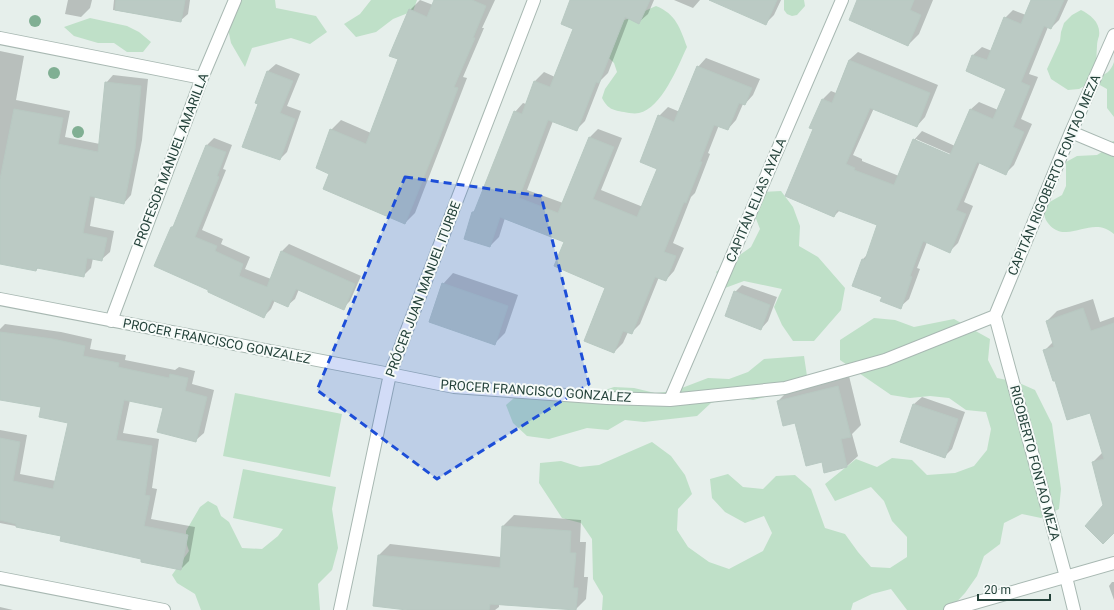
<svg xmlns="http://www.w3.org/2000/svg" width="1114" height="610" font-family="Roboto,sans-serif">
  <rect width="100%" height="100%" fill="#e6efeb"/>
  <path fill="#bfe0c8" d="M232 0H275L276 8 316 16 327 32 310 44 291 38 252 48 245 67 231 43 227 24Z
    M371 0H417L413 11 393 19 376 32 356 37 344 24 360 14Z
    M784 0H804L805 6 797 15 792 16 787 14 784 10Z
    M656 6C676 14 680 28 687 47 678 66 662 108 639 113 635 114 628 113 624 112 612 110 608 109 602 98L605 89 617 72 614 63 607 56 620 22Z
    M1081 10C1091 15 1101 23 1099 36 1098 39 1097 42 1097 46 1096 56 1097 67 1096 77 1106 75 1111 71 1114 62V117L1107 108V89L1098 84H1088L1079 89 1068 90 1051 79 1047 69 1060 41 1061 32 1064 23 1072 15Z
    M90 18 127 26 139 32 151 42 143 52H127L114 43H98L74 36 64 27Z
    M1114 141V234C1098 220 1083 231 1066 232 1056 233 1045 224 1044 213 1044 211 1045 207 1046 204L1062 195 1066 186V162L1077 156 1097 155 1105 150 1111 142Z
    M781 191 793 207 800 226 799 246 818 257 845 288 841 310 814 341H793L782 325 774 307 782 289 744 281 725 288 716 272 751 247 760 229 753 211 760 192Z
    M874 318 895 320 914 327 954 319 990 339 988 360 997 378 1017 382 1035 390 1052 424 1061 489 1059 509 1041 518 1022 514 1004 523 1000 544 984 556 977 576 965 593 951 608 948 610H907L891 589 872 594 853 603 851 610H602L603 596 593 579 592 539 581 523 562 518 539 483 540 463 561 461 580 467 599 465 652 442 671 456 685 475 692 494 678 509 677 530 688 547 709 562 729 569 763 551 772 533 764 516 745 523 725 512 712 498 710 479 728 474 743 487 763 489 776 476 795 475 811 489 825 528 845 534 858 552 871 567 890 568 907 557V537L892 521 884 501 871 487 835 501 825 484 856 459 877 467 892 458 912 460 927 475 955 473 974 466 987 450 991 429 986 412 966 410 949 398 930 396 910 398 891 395 840 360V340Z
    M804 356 807 376 773 395 753 400 731 397 711 403 697 416 644 422 625 420 608 430 587 428 549 439 527 436 513 423 506 405 521 392 540 385 596 393 614 387 634 388 655 393 674 391 708 378 729 379 748 372 764 359Z
    M235 393 342 414 330 477 223 456Z
    M243 469 336 487 332 509 338 548 332 570 318 584 320 610H201L195 594 177 583 172 575 189 551 186 542V531L200 507 208 501 217 506 221 516 229 522 242 548 262 549 278 536 283 529 233 518Z"/>
  <path fill="#0003" fill-rule="evenodd" d="M68 0H92L90 8 81 17 65 14Z
    M114 0H190L188 14 180 21 113 10Z
    M420 0 433 5 435 0H495L482 28H484L463 77 467 78 415 213 405 223 331 173V130L341 120 371 133 399 59 410 10Z
    M572 0H654L648 14 639 22 629 18 608 73 601 80 585 121 576 130 553 121 527 190 563 203 590 137 598 129 622 138 601 190 643 207 658 168 659 116 668 107 680 112 698 67 706 58 760 79 753 95 745 104H743L736 120 728 129 719 125 708 153 710 154 695 193 691 197 673 243 684 248 674 271 666 280 659 277 640 324 631 333 628 332 623 343 614 352 606 287 565 241 505 218 499 237 490 246 473 212 476 209 515 112 523 103 526 104 535 81 544 72 555 77 574 29Z
    M674 0H700L693 8Z
    M713 0H781L774 15 765 24Z
    M858 0H933L919 34 908 45Z
    M1032 0H1068L1059 20 1051 28 1048 27 1029 74 1038 77 1021 119 1032 124 1014 165 1006 173 980 162 964 202 973 206 958 243 949 252 927 242 917 268 920 269 909 299 900 307 883 297 853 285 863 259 868 254 879 224 840 210 834 216 814 129 823 99 831 91 836 93 849 60 858 52 938 85 925 117 917 126 874 108 853 155 862 159V161L899 176 914 140 922 131 955 146 970 110 979 102 998 110 1007 88 967 71 973 55 982 47 992 51 1005 18 1013 10 1026 15ZM916 139 955 156 954 158 916 142Z
    M0 51 24 56 16 100 70 111 65 137 100 144 106 83 113 75 148 79 142 140 131 195 124 203 95 197 90 226 114 231 110 252 102 259 93 258 91 268 83 276 39 267 36 270 0 263Z
    M276 64 300 74 287 106 301 111 287 152 280 159 259 103 257 102 268 71Z
    M214 138 232 145 223 169 226 170 202 230 223 239 221 244 250 257 245 269 271 279 282 251 289 244 361 276 350 301 343 308 299 289 295 299 288 305 275 300 271 309 264 316 172 227 175 225 207 145Z
    M453 273 518 295 505 333 494 344 443 284Z
    M742 285 777 297 768 321 761 329 735 292Z
    M1093 299 1100 322 1114 317V531L1104 505 1093 462 1103 452 1091 412 1056 379 1044 351 1054 341 1047 321 1057 311Z
    M5 324 61 332 92 339 90 349 126 355 125 360 175 370 179 367 195 371 192 384 214 390 204 433 196 440 164 407 130 400 123 433 159 439 152 488 157 489 151 519 195 527 189 561 181 569 62 535 0 523V430L27 435 20 474 56 481 69 422 42 406 0 399V329Z
    M849 376 861 425 852 434 858 456 847 466 822 460 796 421 778 401 788 391Z
    M922 397 965 412 952 449 944 457 901 441 914 404Z
    M514 515 581 520 580 542H586L584 577H588L586 599 576 609 499 604V607L495 610H417L379 555 390 544 501 557 503 526Z
    M1112 582H1114V600L1109 586Z
    M0 607 13 610H0Z"/>
  <path fill="#bbcac4" stroke="#b8c9c2" d="M116 0H185L181 22 115 10Z
    M434 0H472L486 6 473 38H475L454 87 458 88 438 142 405 224 323 189 329 174 316 168 330 129 366 144 398 59 389 56 409 9 427 17Z
    M570 0H650L639 24 625 17 599 83 596 82 577 131 548 120 519 198 558 213 589 137 614 147 593 199 637 217 657 169 640 162 658 115 674 122 697 66 752 88 745 105 739 103 728 130 714 125 700 162H702L686 203 684 202 664 252 676 256 666 281 655 277 632 334 623 331 614 353 584 341 605 288 554 266 564 242 500 217 490 247 464 239 472 212H474L514 111 522 114 534 81 550 87 573 29 561 24Z
    M709 0H777L766 25Z
    M857 0H914L910 10 921 15 908 46 849 20Z
    M1031 0H1064L1051 29 1044 26 1021 82 1030 86 1013 127 1024 132 1006 175 977 162 956 210 966 214 950 253 923 241 910 276 912 277 901 309 880 301 882 297 852 286 862 259 865 260 877 225 837 210 834 217 785 196 813 129 809 128 822 99 832 103 849 60 930 93 917 127 870 108 846 164 855 168 854 170 894 185 913 139 950 155 970 109 993 119 1006 89 966 71 972 55 987 60 1004 17 1021 24Z
    M267 71 293 81 280 113 295 119 280 160 242 147 258 104 255 103Z
    M105 82 141 86 135 149 124 204 90 196 83 233 107 238 102 261 87 258 84 277 37 268 36 271 0 264V179L14 109 63 118 58 144 98 152Z
    M206 145 226 152 217 176 219 177 195 237 217 246 215 251 243 264 239 276 267 287 281 251 355 284 344 310 296 289 288 307 272 300 264 318 208 292V290L154 266 171 227H173Z
    M442 283 508 306 495 345 429 322Z
    M734 291 770 305 761 330 725 316Z
    M1083 308 1091 331 1114 323V533L1103 544 1085 526 1103 505 1092 462 1104 459 1090 413 1067 420 1055 381H1053L1043 350 1054 347 1046 321Z
    M0 332 53 339 85 346 83 356 119 363 118 367 169 378 170 374 188 378 185 391 207 397 196 442 157 432 163 408 124 400 116 440 152 446 145 495 150 496 144 526 188 535 181 570 141 562V559L60 541 61 536 16 527V524L0 520V438L20 442 13 481 53 489 68 423 39 417 41 407 0 400Z
    M838 386 851 437 841 439 847 467 824 473 822 462 806 466 795 423 783 426 777 401Z
    M913 404 958 419 945 458 900 442Z
    M502 526 571 531 570 553H576L573 588H578L576 610 490 604 489 610H407L373 606 378 555 500 568Z"/>
  <g fill="none" stroke-linecap="round" stroke-linejoin="round">
    <g stroke="#a8b8b2" stroke-width="14">
      <path id="minor" d="M0 38 202 78
        M1071 132 1114 150
        M0 299 390 374 454 387 607 398 670 400 785 388 885 360 995 316
        M995 316 1071 132 1114 35
        M995 316 1066 577 1074 610
        M111 321 202 78 235 0
        M670 400 842 0
        M0 578 164 610
        M340 610 390 374 534 0
        M950 610 1114 563"/>
    </g>
    <use href="#minor" stroke="#fff" stroke-width="12"/>
  </g>
  <g fill="#80af93">
    <circle cx="35" cy="21" r="6"/>
    <circle cx="54" cy="73" r="6"/>
    <circle cx="78" cy="132" r="6"/>
  </g>
  <path fill="#1d4ed8" fill-opacity="0.2" stroke="#1d4ed8" stroke-width="3" stroke-dasharray="8 5" stroke-linejoin="round" d="M405 177 541 196 589 384 437 479 317 390Z"/>
  <g text-anchor="middle" dominant-baseline="central" stroke-width="4" stroke-linejoin="round" paint-order="stroke">
    <g font-size="13" fill="#24423a" stroke="#f7fbf9">
      <text transform="translate(171 160) rotate(-69)">PROFESOR MANUEL AMARILLA</text>
      <text transform="translate(1054 175) rotate(-67)">CAPITÁN RIGOBERTO FONTAO MEZA</text>
      <text transform="translate(756 200) rotate(-67)">CAPITÁN ELIAS AYALA</text>
      <text transform="translate(423 289) rotate(-69)">PRÓCER JUAN MANUEL ITURBE</text>
      <text transform="translate(217 341) rotate(11)">PROCER FRANCISCO GONZALEZ</text>
      <text transform="translate(536 391) rotate(4)">PROCER FRANCISCO GONZALEZ</text>
      <text transform="translate(1035 463) rotate(75)">RIGOBERTO FONTAO MEZA</text>
    </g>
  </g>
  <path d="M978 594v6h72v-6" fill="none" stroke="#24423a" stroke-width="2"/>
  <text x="984" y="594" font-size="12" fill="#24423a" stroke="#f7fbf9" stroke-width="3" paint-order="stroke">20 m</text>
</svg>
